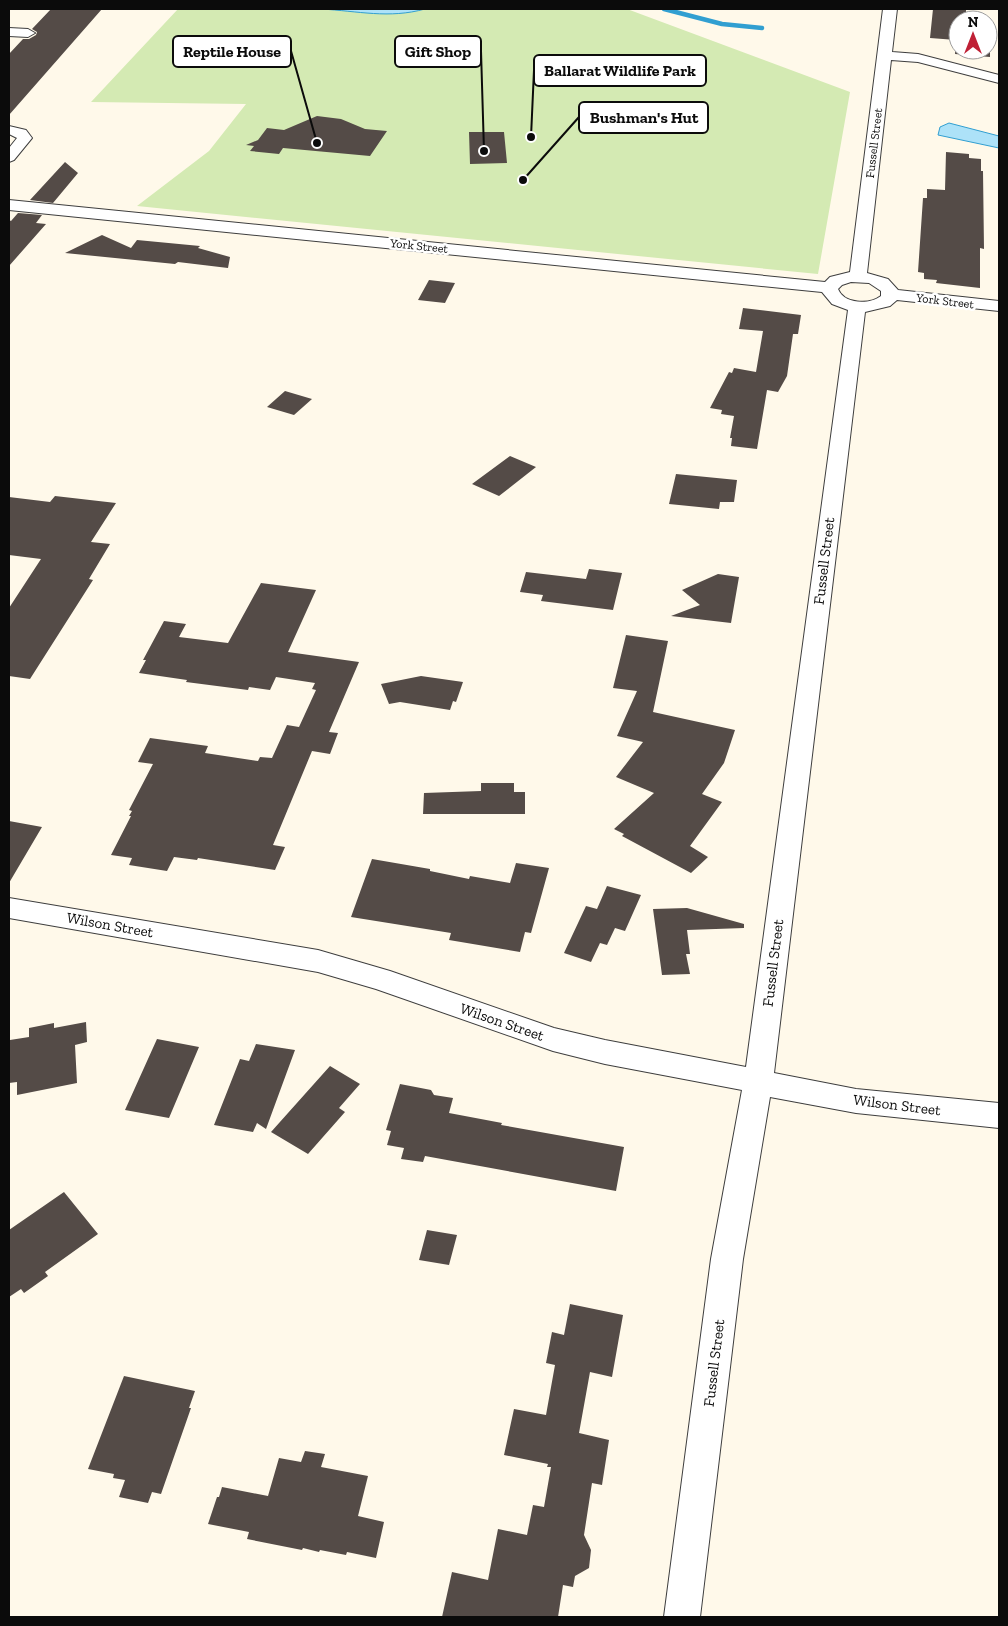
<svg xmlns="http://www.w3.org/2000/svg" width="1008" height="1626" font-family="'Zilla Slab',serif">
  <rect width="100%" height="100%" fill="#fff9ea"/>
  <path fill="#d4eab3" d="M178 9H627L850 92 818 274 137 206 209 151 246 104 91 102Z"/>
  <path fill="#ade2f8" stroke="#319fd1" d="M321 9H425C389 19 358 11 321 9Z
    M949 123 999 136V148L938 135 940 127Z"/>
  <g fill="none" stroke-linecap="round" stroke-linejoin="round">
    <path stroke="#319fd1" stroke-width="4.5" d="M664 9 722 24 762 28"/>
  </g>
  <path fill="#544b47" d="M51 9H102L9 115V54L23 39H29L36 35 37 32 32 29Z
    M933 9H966V18L977 20H958V50H988V30L990 31V57L955 54 956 40 930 38Z
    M317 116 341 119 365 129 387 131 370 156 283 148 279 154 250 151 254 146 246 145 258 140 267 128 284 130Z
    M469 132H504L507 163 470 164Z
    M946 152 969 154V158L981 159V171H983L984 249 980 248V288L936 283 937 280 924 279V273L918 272 923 198H927V189L945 190Z
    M65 162 78 173 53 203 30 200Z
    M18 213 42 215 36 223 46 224 9 266V220L11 221Z
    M102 235 131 248 137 240 200 246 198 248 230 257 228 268 178 262 175 264 65 253Z
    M429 280 455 283 445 303 418 300Z
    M743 308 801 315 798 334H793L787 376 778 392 767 390 757 449 731 446 732 438H730L734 416 721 414 722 410 710 408 729 372 732 373 734 368 756 372 763 331 739 329Z
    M285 391 312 399 294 415 267 407Z
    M510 456 536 467 499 496 472 484Z
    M676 474 737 480 734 502H720L719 509 669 504Z
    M55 496 116 503 91 542 110 544 89 579 93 580 30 679 9 676V608L41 559 9 555V497L50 502Z
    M589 569 622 573 613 610 541 601 543 595 520 592 526 572 586 579Z
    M718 574 739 577 731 623 671 616 700 605 682 590Z
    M261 583 316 590 288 652 359 662 329 732 338 733 330 754 312 751 273 845 285 847 275 870 198 858 197 860 174 857 167 871 129 865 132 858 111 855 131 816H129L132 811 129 810 153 764 138 762 150 738 208 746 205 753 258 761 260 757 272 758 287 725 299 727 316 690 312 689 315 683 276 677 270 690 249 687 248 690 186 682 187 680 139 673 146 660H143L164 621 186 624 179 637 228 643Z
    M626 635 668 641 653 712 735 730 724 763 702 794 722 802 690 846 708 857 691 873 622 836 624 834 614 829 654 793 616 777 643 742 617 736 637 691 613 688Z
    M421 676 463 682 456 702 453 701 450 710 400 702 389 704 381 684Z
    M481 783H514V792H525V814H423L424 793 481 791Z
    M9 821 42 827 9 883Z
    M372 859 430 869V871L469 879 470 876 510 883 516 863 549 868 531 933 525 932 520 952 449 940 451 933 351 917Z
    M607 886 641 895 625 931 615 928 607 945 600 943 591 962 564 953 586 906 597 909Z
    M687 908 744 924V928L687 930 690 954H686L690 974 662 975 653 909Z
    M86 1022 87 1042 75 1045 77 1083 17 1095V1082L9 1083 10 1040 29 1037V1028L54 1023V1028Z
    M157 1039 199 1047 169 1118 125 1110Z
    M256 1044 295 1050 266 1129 257 1123 253 1132 214 1125 240 1059 249 1061Z
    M330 1066 360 1084 339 1108 345 1112 308 1154 271 1132Z
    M400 1084 431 1090 434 1095 453 1098 449 1113 502 1123 501 1125 624 1147 616 1191 425 1156 423 1162 401 1159 404 1148 387 1145 391 1131 386 1130Z
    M64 1192 98 1234 45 1272 48 1276 24 1293 21 1289 9 1297V1230Z
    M427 1230 457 1235 449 1265 419 1260Z
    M570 1304 623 1315 612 1377 590 1372 579 1433 609 1440 602 1485 592 1483 584 1535 591 1550 589 1568 575 1576 573 1587 563 1585 558 1617H442L452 1572 488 1580 498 1529 527 1535 533 1505 544 1507 551 1467H547L548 1464 504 1455 514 1409 546 1415 555 1365 546 1363 552 1332 564 1335Z
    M124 1376 195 1391 189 1408H191L161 1494 152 1492 148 1503 119 1497 125 1480 113 1478 114 1474 88 1469Z
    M305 1451 325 1454 321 1467 368 1476 358 1516 384 1522 376 1558 347 1552 346 1555 320 1550 319 1552 303 1548 302 1550 247 1539 249 1532 208 1524 217 1497H219L222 1487 268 1496 279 1458 301 1462Z"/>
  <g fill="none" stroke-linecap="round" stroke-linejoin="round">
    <g stroke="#3e3e3e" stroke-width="2">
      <path id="minor" d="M883 9H897L892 52 918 54 999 75V83L918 62 891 60 867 273 888 279 898 290 999 301V311L897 300 890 306 865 312 774 1073 856 1089 999 1103V1128L856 1113 770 1097 743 1259 700 1617H664L711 1259 742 1090 605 1064 553 1051 376 989 318 972 9 918V898L318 950 390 971 554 1028 605 1040 746 1067 848 310 832 304 822 292 9 210V200L825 282 830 277 850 272ZM851 282 869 283 881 291V296C869 305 844 304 838 289L842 285Z
        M9 28 28 29 35 33 28 37 9 36Z
        M9 126 26 130 32 138 14 160 9 162V148L17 138 9 134Z"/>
    </g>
    <use href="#minor" fill="#fff" fill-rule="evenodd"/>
  </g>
  <g text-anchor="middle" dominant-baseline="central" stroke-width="5" stroke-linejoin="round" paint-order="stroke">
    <g font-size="12" fill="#0b0b0b" stroke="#fff">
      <text transform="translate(874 143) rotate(-83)">Fussell Street</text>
      <text transform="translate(419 246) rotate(6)">York Street</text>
      <text transform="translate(945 301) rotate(7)">York Street</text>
    </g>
    <g font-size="15" fill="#0b0b0b" stroke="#fff">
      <text transform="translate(824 561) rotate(-83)">Fussell Street</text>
      <text transform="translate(110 925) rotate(10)">Wilson Street</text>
      <text transform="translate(773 963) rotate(-83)">Fussell Street</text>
      <text transform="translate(502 1022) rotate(19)">Wilson Street</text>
      <text transform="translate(897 1105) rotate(7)">Wilson Street</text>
      <text transform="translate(714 1363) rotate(-83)">Fussell Street</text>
    </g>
  </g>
  <path fill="none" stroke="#0b0b0b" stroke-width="2" d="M484 151L481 51M317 143L291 51M531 137L534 70M523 180L579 117"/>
  <g fill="#0b0b0b" stroke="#fff" stroke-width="2">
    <circle cx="484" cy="151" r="5"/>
    <circle cx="317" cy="143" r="5"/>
    <circle cx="531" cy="137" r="5"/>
    <circle cx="523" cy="180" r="5"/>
  </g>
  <g fill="#fff" stroke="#0b0b0b" stroke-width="2">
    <rect x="395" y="36" width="86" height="31" rx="5"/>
    <rect x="173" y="36" width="118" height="31" rx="5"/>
    <rect x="534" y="55" width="172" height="31" rx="5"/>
    <rect x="579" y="102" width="129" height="31" rx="5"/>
  </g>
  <g font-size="16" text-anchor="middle" font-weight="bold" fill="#0b0b0b">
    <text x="438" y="57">Gift Shop</text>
    <text x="232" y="57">Reptile House</text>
    <text x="620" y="76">Ballarat Wildlife Park</text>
    <text x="644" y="123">Bushman's Hut</text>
  </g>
  <rect width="1008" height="1626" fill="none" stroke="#0b0b0b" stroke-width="20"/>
  <g transform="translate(973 35)"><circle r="24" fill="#ffffff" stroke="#9d9d9d"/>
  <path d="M0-4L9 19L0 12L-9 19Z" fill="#bf2035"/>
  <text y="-8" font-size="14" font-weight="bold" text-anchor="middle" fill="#0b0b0b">N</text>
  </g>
</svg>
